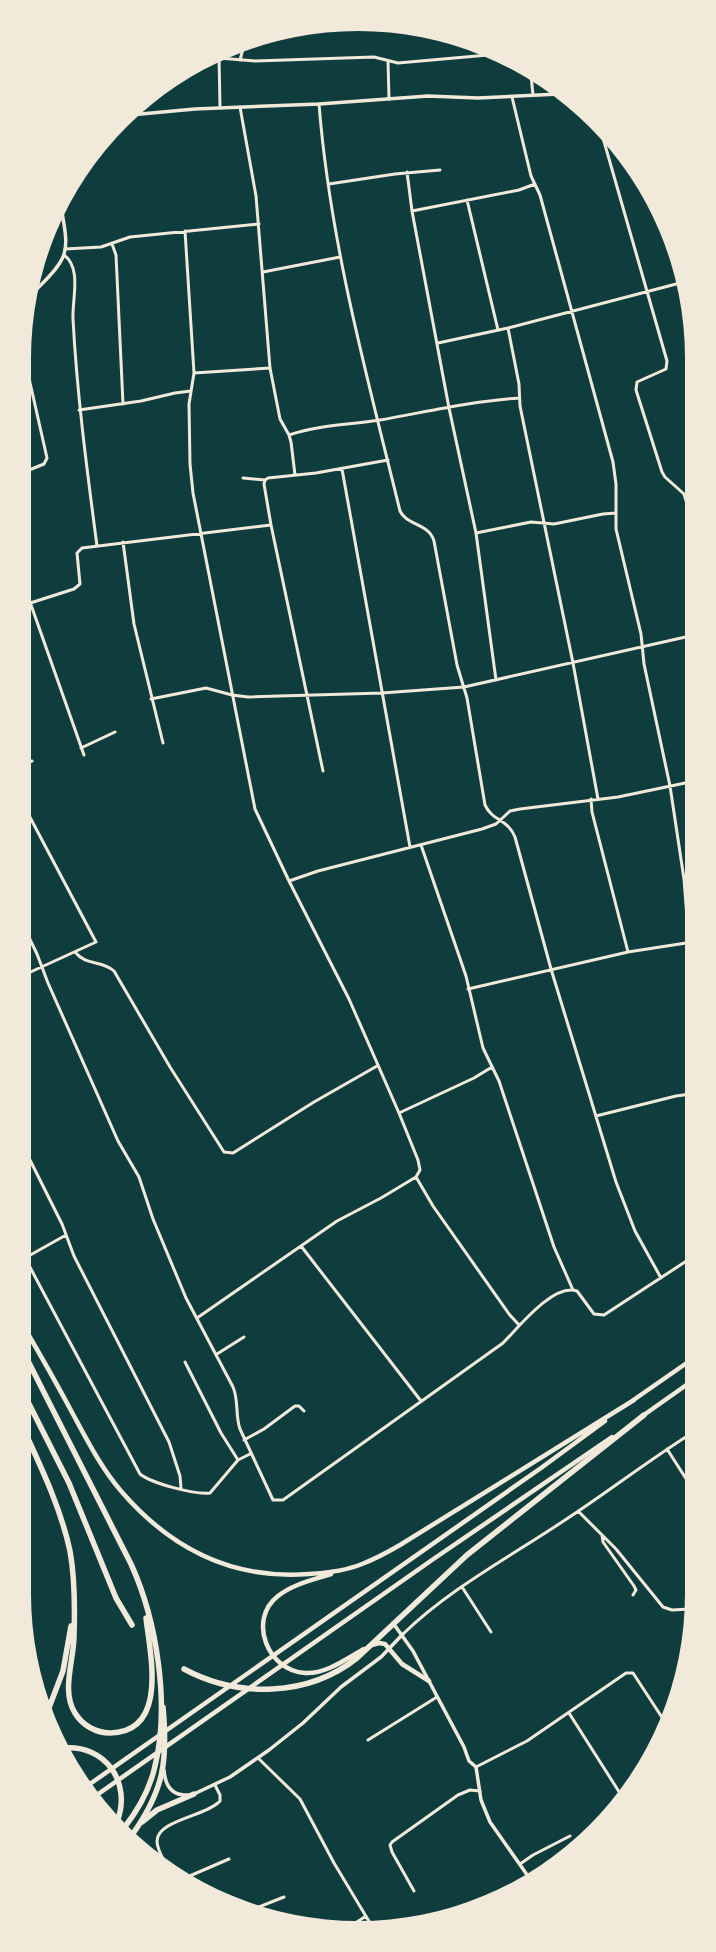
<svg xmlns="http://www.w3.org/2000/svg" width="716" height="1952" font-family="'Noto Sans',sans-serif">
  <rect width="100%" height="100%" fill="#0f3d3e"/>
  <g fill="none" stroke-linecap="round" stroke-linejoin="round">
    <path stroke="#f1e9da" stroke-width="3" d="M219 56 220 107
      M219 58 255 61 374 57 398 63 488 55
      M240 60 244 45
      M388 61 389 99
      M531 75 533 95
      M512 97 531 176 540 195 613 462 616 484V529L641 634 644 664 670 786 684 879 687 918V950L691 967
      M319 104C330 243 367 376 400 511 407 526 429 523 434 541L457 665 467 698 485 805C493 822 507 818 515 837L551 969 616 1182 635 1231 661 1278
      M240 107 256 196 270 368 280 419 289 435 291 442 295 475
      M601 131 667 361 666 369 637 382 636 390 662 472 665 477 684 494 690 514
      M407 172 412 211 449 408 476 533 496 680
      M329 184 395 174 440 170
      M467 200 498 330
      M412 211 519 190 535 184
      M185 231 194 373 189 404 190 464 193 493 255 809 289 881 349 999 399 1113 418 1160 420 1170 416 1177 381 1198 337 1221 197 1318
      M112 244 116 255 123 404
      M65 249 101 247 130 237 259 224
      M64 255C82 268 72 299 73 319 77 395 87 470 97 546
      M263 272 340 257
      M508 328 519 384 520 406 573 663 598 799
      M438 343 508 328 680 283
      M194 373 270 368
      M79 410 141 401 175 393 191 391
      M289 435C318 425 349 425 380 420 426 412 472 401 519 398
      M342 469 410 847
      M24 472 44 464 47 458 24 356
      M243 478 265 480
      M476 533 531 522 554 524 603 514 616 513
      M123 542 134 624 163 743
      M24 585 84 755
      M24 605 74 589 80 584 77 553 82 548 271 525
      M151 699 206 688 232 695 248 697 382 693 464 687 690 636
      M81 748 115 732
      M24 764 32 761
      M323 771 271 525 264 484 265 480 268 478 316 473 388 460
      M591 799 592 812 628 952
      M24 806 96 942 24 975
      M421 845 466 976 483 1048 499 1081 554 1247 573 1290
      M289 881 318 871 482 829 496 824 510 811 520 809 618 797 690 782
      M24 927 37 954 48 983 118 1141 139 1177 153 1219 186 1298 233 1387C239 1401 235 1415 240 1429L273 1500H283L503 1343C518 1328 553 1283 577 1291L594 1314 604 1315 691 1258
      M75 952C87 967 101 959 114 971L170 1067 224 1152 233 1153 314 1102 377 1066
      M468 989 628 952 686 943
      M399 1113 474 1078 492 1067
      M596 1116 676 1096 691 1094
      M24 1148 62 1224 74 1256 169 1442 180 1476 181 1488
      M416 1177 433 1206 509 1314 519 1325
      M301 1246 421 1401
      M24 1256 140 1474C151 1483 195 1495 210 1493L238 1460 250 1454
      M25 1258 66 1235
      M217 1354 244 1337
      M185 1362 221 1433 238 1460
      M244 1440 264 1429 295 1406H299L304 1411
      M667 1449 692 1488
      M578 1511 616 1549 663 1607 672 1610 690 1609
      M602 1535 603 1542 634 1586 636 1590 633 1595
      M462 1587 491 1632
      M403 1634C448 1590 506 1559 559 1524 604 1495 646 1462 692 1433
      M569 1713 623 1798
      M368 1740 437 1697
      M258 1758 300 1799 334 1863 370 1923
      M476 1767 527 1741 626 1673H633L665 1722
      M164 1861C161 1855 157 1848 157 1841 157 1820 207 1816 220 1801V1795L215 1785
      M520 1864 533 1855 570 1836
      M185 1878 229 1859
      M414 1891 392 1852 390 1845 392 1842 458 1795 470 1790 480 1791
      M251 1910 284 1897
      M354 1924 366 1916"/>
    <path stroke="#f1e9da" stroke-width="3.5" d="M130 115 195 109 319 104 428 96 478 98 559 94
      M33 293C42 283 56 272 62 259 70 244 63 222 61 206
      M393 1623 413 1651 464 1747 469 1761 476 1767 481 1800 490 1822 530 1879
      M164 1770C165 1785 171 1796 188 1795
      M194 1794 230 1777 269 1750 303 1723 341 1687 381 1657 403 1634"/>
    <path stroke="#f1e9da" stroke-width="4.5" d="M24 1327C41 1356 58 1386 74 1416 88 1442 102 1469 121 1491 170 1548 232 1580 309 1574 327 1573 345 1571 362 1564 375 1559 388 1552 400 1545L634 1400
      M632 1401 691 1360
      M641 1417 692 1381
      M331 1574C313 1580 293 1584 278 1596 247 1620 268 1671 305 1673 326 1674 346 1659 364 1649
      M372 1645 379 1643 385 1644 402 1664 429 1681
      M87 1786 541 1468 605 1421
      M94 1797 432 1560 612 1437"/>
    <path stroke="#f1e9da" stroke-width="5.5" d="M24 1353 131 1564C157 1621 170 1705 155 1766 150 1789 138 1810 124 1828
      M24 1394 69 1483 116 1598 132 1625
      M24 1430C42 1469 61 1509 70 1551 75 1579 75 1608 74 1636 74 1660 61 1691 75 1713 82 1725 96 1733 110 1733 169 1732 150 1654 146 1618
      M184 1669C238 1698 308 1697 357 1658L467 1555 644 1415
      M47 1713 63 1671 71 1626
      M63 1748C106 1744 132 1783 117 1822
      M142 1822 157 1810 194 1794
      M132 1835C164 1790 168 1761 163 1707"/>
  </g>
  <path d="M0 0H716V1952H0ZM358 31H358A327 327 0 0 1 685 358V1594A327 327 0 0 1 358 1921H358A327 327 0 0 1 31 1594V358A327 327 0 0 1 358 31Z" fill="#f1e9da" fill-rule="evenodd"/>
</svg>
